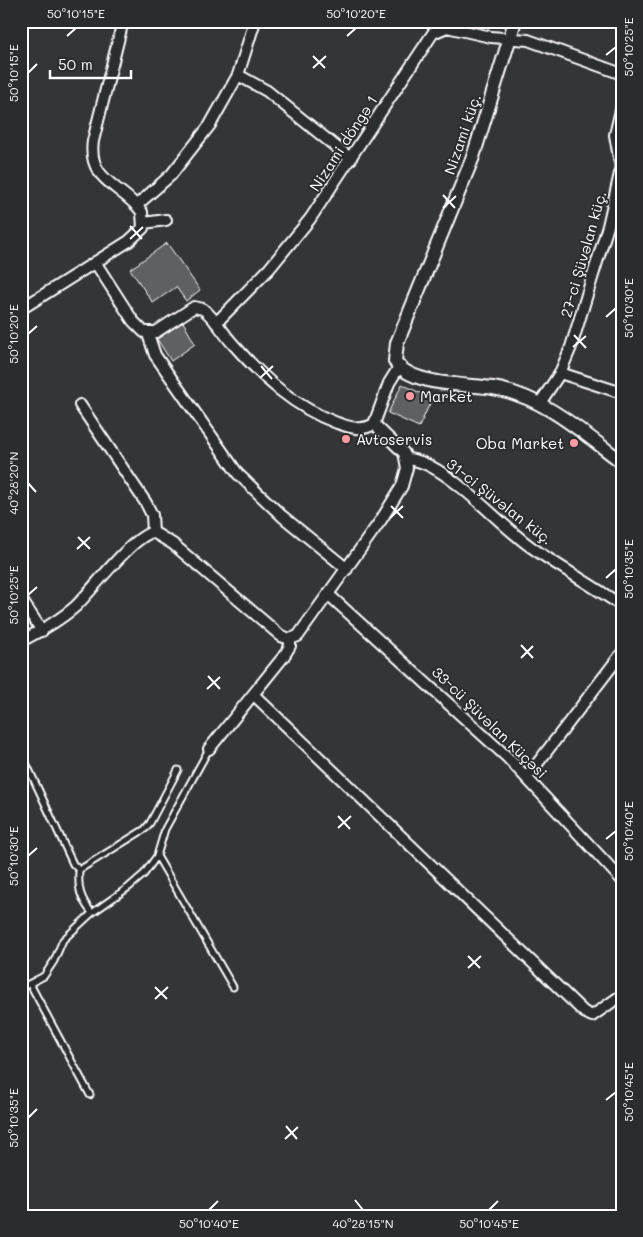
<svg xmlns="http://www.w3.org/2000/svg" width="643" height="1237" font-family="Mali,sans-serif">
  <rect width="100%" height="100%" fill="#333536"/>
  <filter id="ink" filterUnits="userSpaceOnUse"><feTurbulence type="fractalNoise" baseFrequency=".02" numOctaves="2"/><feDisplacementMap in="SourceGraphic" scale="10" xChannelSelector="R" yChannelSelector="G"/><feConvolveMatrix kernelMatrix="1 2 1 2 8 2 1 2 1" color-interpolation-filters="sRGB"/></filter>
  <g filter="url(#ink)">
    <path fill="#5f6162" stroke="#fff" d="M167 243 200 290 186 301 176 287 153 303 130 269Z
      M183 322 195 344 171 361 157 339Z
      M402 384 432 399 419 427 388 413Z"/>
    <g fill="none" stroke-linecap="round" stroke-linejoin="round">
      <g stroke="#fff" stroke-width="9">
        <path id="service" d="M209 749 165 829 157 856 233 987
          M21 752 73 864 79 870 145 829 150 823 178 770
          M79 870C78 889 80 898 92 913
          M30 984 90 1095
          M21 988 44 976 54 961 63 940 92 913 129 887 144 874 157 856"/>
      </g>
      <g stroke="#fff" stroke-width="14">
        <path id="minor" d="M238 75 267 91 351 159
          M137 205 171 175 210 125 238 75 255 21
          M144 223 166 220
          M95 262 133 321 144 332H156L194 307 203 309C215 318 223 333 233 344 263 378 294 407 337 423 350 427 361 432 374 424L389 383 399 367
          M21 309 129 241 143 228 142 212C122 185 87 181 93 141L123 21
          M216 323 269 269 310 219 433 33 447 27 491 37 528 40 622 74
          M148 334 155 355 238 474 282 516 347 569
          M560 373 622 393
          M540 403 560 373 571 347 608 226 621 169 615 135 622 106
          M80 405 146 503 152 515 153 532
          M407 459C445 461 499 525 531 547 561 568 592 585 622 606
          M329 595 507 757 622 880
          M21 599 42 631
          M21 641C41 631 59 621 76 606 94 588 132 537 153 532L173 544 281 636 290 639 298 636 381 520 402 486 407 468 404 453 374 424
          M254 695 584 1012 592 1016 622 995
          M209 749 284 656 290 646V639
          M527 777 622 653"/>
      </g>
      <g stroke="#fff" stroke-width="16">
        <path id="tertiary" d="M515 21 473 157 397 343 395 361C410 386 467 384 493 388 543 396 582 432 622 462"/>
      </g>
      <use href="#service" stroke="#2a2d2e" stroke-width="5"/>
      <use href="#minor" stroke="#2a2d2e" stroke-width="10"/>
      <use href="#tertiary" stroke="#2a2d2e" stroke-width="12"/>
    </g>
  </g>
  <path fill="none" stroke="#fff" stroke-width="2" d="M67 36 76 28M347 36 356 28M606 55 616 47M313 56 325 68M313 68 326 56M28 73 37 64M443 195 455 208M443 208 456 196M130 226 142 239M130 239 143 227M606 317 616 308M28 334 37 326M574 335 586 348M573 347 586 336M261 366 272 379M260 378 273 366M28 483 36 492M391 506 403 518M390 518 403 506M78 537 90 549M77 549 90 537M606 578 616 569M28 595 37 587M521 645 533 658M521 658 533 646M208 676 220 689M207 689 220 677M338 816 350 829M338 828 351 816M606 839 616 831M28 856 37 848M468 956 480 968M468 968 481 956M155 987 167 999M155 999 168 987M606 1100 616 1092M28 1118 37 1109M286 1126 297 1139M285 1139 298 1127M355 1200 363 1210M209 1210 218 1201M489 1210 498 1201"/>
  <g fill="#ff9aa2" stroke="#2a2d2e" stroke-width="2">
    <circle cx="410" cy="396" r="5"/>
    <circle cx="346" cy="439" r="5"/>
    <circle cx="574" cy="443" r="5"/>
  </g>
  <g text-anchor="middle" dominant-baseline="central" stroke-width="4" stroke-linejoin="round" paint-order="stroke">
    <g font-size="15" fill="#fff" stroke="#2a2d2e">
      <text transform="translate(462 134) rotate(-71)">Nizami küç.</text>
      <text transform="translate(343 143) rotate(-57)">Nizami döngə 1</text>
      <text transform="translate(583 254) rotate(-74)">27-ci Şüvəlan küç.</text>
      <text transform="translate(500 501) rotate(38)">31-ci Şüvəlan küç.</text>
      <text transform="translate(490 722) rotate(44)">33-cü Şüvəlan Küçəsi</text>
    </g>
    <g font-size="15" fill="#fff" stroke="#2a2d2e" text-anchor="start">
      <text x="420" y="396">Market</text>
      <text x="356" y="439">Avtoservis</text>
      <text x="564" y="443" text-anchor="end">Oba Market</text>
    </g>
  </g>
  <rect width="643" height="1237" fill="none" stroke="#2a2d2e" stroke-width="55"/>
  <path d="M50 70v8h81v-8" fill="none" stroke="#ffffff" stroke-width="2.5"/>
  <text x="58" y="70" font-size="15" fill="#ffffff" stroke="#2a2d2e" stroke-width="4" paint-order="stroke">50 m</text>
  <rect x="28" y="28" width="588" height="1182" fill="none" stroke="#fff" stroke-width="2"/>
  <g font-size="12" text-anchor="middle" fill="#fff">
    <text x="76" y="18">50°10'15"E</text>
    <text x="356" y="18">50°10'20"E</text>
    <text transform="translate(629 47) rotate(-90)" y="4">50°10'25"E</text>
    <text transform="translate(14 73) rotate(-90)" y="4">50°10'15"E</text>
    <text transform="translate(629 308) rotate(-90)" y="4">50°10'30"E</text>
    <text transform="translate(14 334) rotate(-90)" y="4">50°10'20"E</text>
    <text transform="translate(14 483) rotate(-90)" y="4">40°28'20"N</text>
    <text transform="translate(629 569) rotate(-90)" y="4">50°10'35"E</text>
    <text transform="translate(14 595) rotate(-90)" y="4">50°10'25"E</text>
    <text transform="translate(629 831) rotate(-90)" y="4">50°10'40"E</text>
    <text transform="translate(14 856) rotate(-90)" y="4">50°10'30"E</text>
    <text transform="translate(629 1092) rotate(-90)" y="4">50°10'45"E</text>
    <text transform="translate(14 1118) rotate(-90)" y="4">50°10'35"E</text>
    <text x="209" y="1228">50°10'40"E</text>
    <text x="363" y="1228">40°28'15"N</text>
    <text x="489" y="1228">50°10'45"E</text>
  </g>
</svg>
